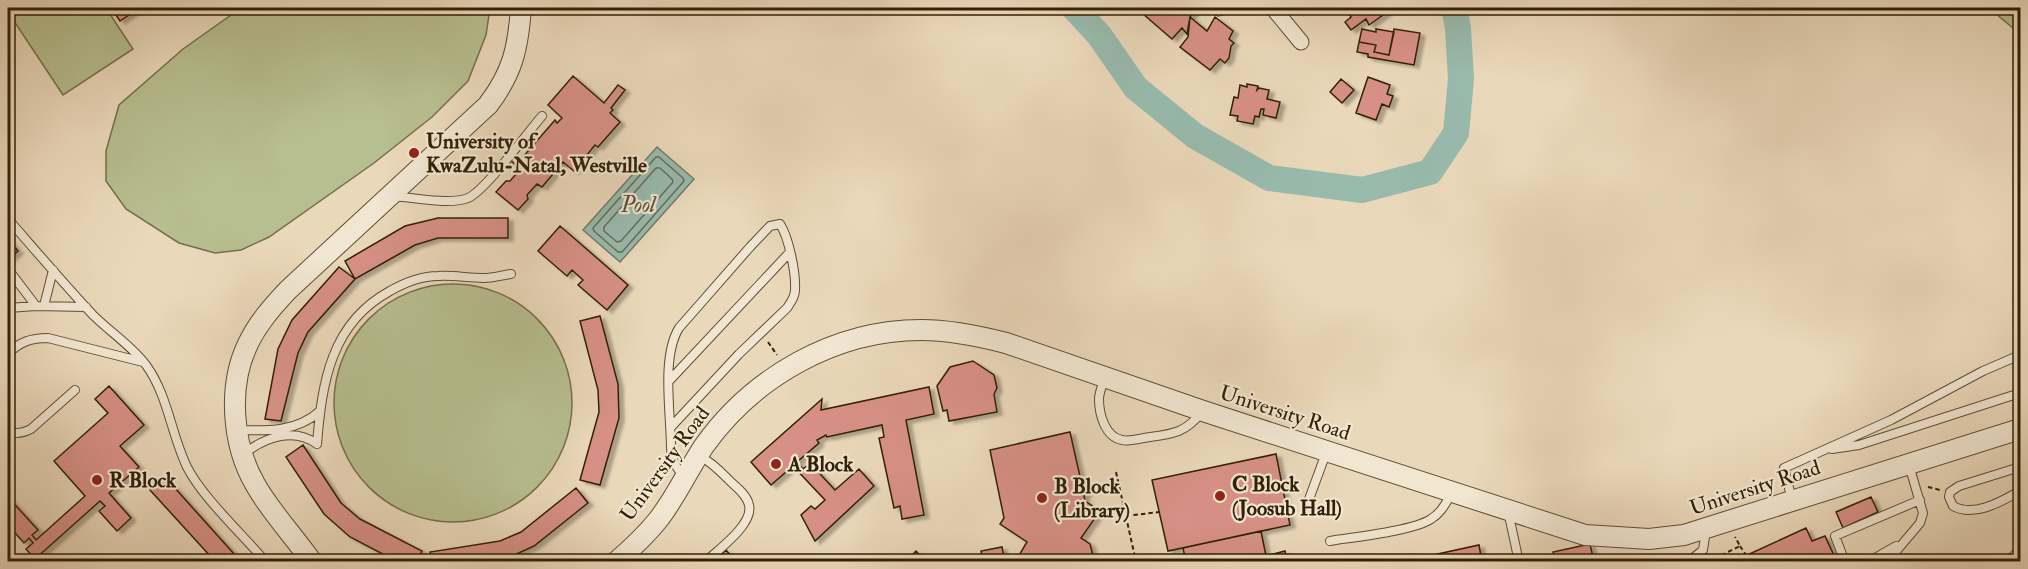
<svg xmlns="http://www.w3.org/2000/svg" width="2028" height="569" font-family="'IM FELL Double Pica',serif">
  <defs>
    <filter id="shadow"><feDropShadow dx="5" dy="3" stdDeviation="1.5" flood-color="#0004"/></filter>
  </defs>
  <rect width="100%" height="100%" fill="#ead8ba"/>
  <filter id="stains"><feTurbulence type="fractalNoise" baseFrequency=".00333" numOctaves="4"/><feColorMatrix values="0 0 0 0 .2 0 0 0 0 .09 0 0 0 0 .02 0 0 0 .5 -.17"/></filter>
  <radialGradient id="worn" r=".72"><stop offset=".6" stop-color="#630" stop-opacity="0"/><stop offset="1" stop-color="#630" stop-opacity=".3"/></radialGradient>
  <path fill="#b7be8f" stroke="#746f4a" stroke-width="1.5" d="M8 8H106L133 49 63 95 8 12Z
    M241 8H490L486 35 468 81 432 117 374 163 269 237 241 250 215 253 179 243 126 209 106 181V151L119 105 183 49Z
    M1989 8H2020V34Z
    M334 403a119 119 0 1 1 238 0a119 119 0 1 1-238 0Z"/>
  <path fill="#98baad" stroke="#6f7c6a" stroke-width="1.5" d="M657 147 694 179 620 262 583 230Z"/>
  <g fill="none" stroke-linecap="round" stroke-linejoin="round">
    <path stroke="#646d5a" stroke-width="1.5" d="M656 157H659L683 178 684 181 622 252H618L594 231 593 228Z
      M656 168H660L672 179 673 182 621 241 617 242 604 231V227Z"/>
    <path stroke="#98baad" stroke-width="26" d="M1074 8 1099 35 1136 88 1195 136 1269 178 1362 190 1430 172 1456 133 1461 79 1458 28 1454 8"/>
  </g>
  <path fill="#d79086" stroke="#312006" stroke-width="1.5" filter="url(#shadow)" d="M111 8H132L135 11 120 21Z
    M1147 8H1196L1190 17 1187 34 1182 28 1172 39 1142 13Z
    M1358 8 1361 11 1366 8H1388L1390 10 1369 25 1366 19 1351 30 1345 22 1351 17 1349 14Z
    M1190 17 1207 31 1215 17 1233 31 1229 39 1234 43 1231 46 1229 58 1225 63 1220 59 1210 70 1180 47 1188 37Z
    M1362 29 1376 32V29L1394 32 1389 55 1374 52 1376 45 1359 42Z
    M1394 29 1420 33 1414 65 1368 57V54L1357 52 1359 42 1376 45 1374 52 1389 55Z
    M573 76 604 103 618 85 625 90 611 108 613 110 610 113 620 122 598 147 595 145 574 171 563 162 542 187 537 184 527 195 528 199 518 210 496 192 506 181H510L516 174 504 165 510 160 516 165 555 120 557 123 562 118 548 105Z
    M1368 77 1390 85 1387 94 1393 96 1389 107 1382 104 1376 120 1356 113Z
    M1341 79 1354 90 1342 103 1330 92Z
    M1247 84 1258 86 1257 90 1259 88 1269 90 1267 99 1280 102 1276 118 1263 115 1264 109H1261L1259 117 1255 116 1253 124 1237 121 1238 116 1230 115 1234 97 1238 98 1240 85 1247 87Z
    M438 218H508V238H438L415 245 355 279 345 261 405 226Z
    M560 226 628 285 607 310 578 285 583 280 572 270 567 276 538 251Z
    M8 239 18 251 8 260Z
    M339 267 355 279 308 332 298 353 281 421 265 419 278 349 292 320Z
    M600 316 618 384 619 418 600 485 580 480 599 412 598 390 580 321Z
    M973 361 994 375 997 388 994 394 997 412 949 421 947 410 943 411 937 386 950 367Z
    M109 386 144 425 120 446 139 467 109 493 131 518 117 531 99 511 105 506 100 501 35 559 26 549 33 543 29 538 24 543 8 525V497L38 530 32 535 36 540 85 496 54 461 108 413 95 399Z
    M929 387 934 414 906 420 924 515 902 519 900 506 894 508 879 438 884 437 882 425 827 437 826 435 817 440 819 443 797 462 803 469 810 463 835 490 859 469 874 486 815 541 801 515 811 506 815 509 825 500 793 466 771 485 751 462 822 399 821 410Z
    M1070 432 1081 481 1090 486 1084 496 1085 501 1100 511 1081 538 1090 544 1094 560 1097 562H1015L1027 542 1000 524 1004 518 990 450Z
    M303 445 341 503 360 519 422 551 416 562H398L350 537 324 514 286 457Z
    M1276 454 1290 525 1168 551 1152 480Z
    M165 477 235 555 228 562H208L212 558 150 490Z
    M576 488 588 503 534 546 499 562H432L430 552 500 541 521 532Z
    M1871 497 1878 512 1843 528 1836 512Z
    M1806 528 1812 541 1825 536 1837 562H1732Z
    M1261 531 1266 556 1285 551 1287 562H1186L1183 548Z
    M1590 544 1594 562H1555L1553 552Z
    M1479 545 1482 562H1401Z
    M1002 547 1005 562H983L981 551Z
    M726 550 736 562H713Z
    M916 551 926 562H905Z"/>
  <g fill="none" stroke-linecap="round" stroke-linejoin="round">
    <g stroke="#5f4e33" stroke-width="10">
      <path id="service" d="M395 196C413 198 451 205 468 198 486 190 527 133 542 116
        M8 219C36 251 64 284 93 315 110 332 132 346 146 365 168 395 171 434 187 467 202 497 243 535 266 562
        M11 273 36 306
        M44 306 53 270
        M8 308 36 306 86 307
        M8 354C19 342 31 338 48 338L143 362
        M1105 377C1103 384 1099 392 1099 399 1099 414 1105 437 1122 440 1130 442 1142 438 1150 437 1174 434 1186 432 1202 412
        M669 381 790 252
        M671 427 739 354 787 308C791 302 795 297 795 290 796 273 789 238 780 224L770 226 750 247 679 328C661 357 671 414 671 448 672 460 675 467 684 476
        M238 430C268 431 297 432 320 411
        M8 431C16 435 23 433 31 429L75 390
        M317 444C322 382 331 323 390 291 404 283 422 276 438 276 453 275 468 278 484 278 493 278 502 275 511 274
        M1832 449 1859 445 2020 393
        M245 453C266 437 294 427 317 444
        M700 456C713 463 722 473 732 483 739 489 747 496 749 505 754 524 718 550 705 562
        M2020 467 1959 486 1950 492 1949 497 1953 506C1974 518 2002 501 2020 491
        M1792 500 1784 468 1891 420 1983 371 2020 355
        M1308 502 1326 453
        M1508 511 1519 562
        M1330 541C1354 537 1413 531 1431 519 1441 513 1446 503 1452 493
        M1688 562 1703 550 1706 530
        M1845 562 1835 536 1920 500
        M1868 562 1896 546
        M1887 562 1920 523 1923 513 1909 465
        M2007 562 2020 550"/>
    </g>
    <g stroke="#5f4e33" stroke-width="17">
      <path id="minor" d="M1218 8H1219
        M1273 8 1301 42"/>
    </g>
    <g stroke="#5f4e33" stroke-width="22">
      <path id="tertiary" d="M312 562C293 535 270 511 255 484 232 444 228 387 247 346 257 324 272 307 288 290L488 105C513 72 518 48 521 8
        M616 562C631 549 646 535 658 520 676 497 688 470 704 446 753 377 835 330 921 330 950 330 979 336 1006 343L1203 411 1585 535 1649 539 1684 535 2020 429"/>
    </g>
    <path stroke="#312006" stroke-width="2" stroke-dasharray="4.5 3" stroke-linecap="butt" d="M768 342 777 355
      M1116 472 1135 557 1134 562
      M1928 487 1940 490
      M1126 516 1159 512
      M1740 546 1746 555
      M1708 562 1740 546 1735 537"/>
    <use href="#service" stroke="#f1e6d2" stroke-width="8"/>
    <use href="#minor" stroke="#f1e6d2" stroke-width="15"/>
    <use href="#tertiary" stroke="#f1e6d2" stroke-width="20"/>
  </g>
  <g fill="#8f2418" stroke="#f1e6d2" stroke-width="2">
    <circle cx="414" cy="153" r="6"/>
    <circle cx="776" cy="464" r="6"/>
    <circle cx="97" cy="480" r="6"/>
    <circle cx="1220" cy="496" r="6"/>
    <circle cx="1042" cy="498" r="6"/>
  </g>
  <g text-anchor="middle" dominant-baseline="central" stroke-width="4.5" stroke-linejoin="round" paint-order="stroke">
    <g font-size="21" font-weight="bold" fill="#312006" stroke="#f1e6d2" text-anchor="start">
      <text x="426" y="141">University of<tspan x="426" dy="24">KwaZulu-Natal, Westville</tspan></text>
      <text x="788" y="464">A Block</text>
      <text x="109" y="480">R Block</text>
      <text x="1232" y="484">C Block<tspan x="1232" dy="24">(Joosub Hall)</tspan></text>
      <text x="1054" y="486">B Block<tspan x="1054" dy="24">(Library)</tspan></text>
    </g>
    <g font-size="21" fill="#312006" stroke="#f1e6d2">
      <text transform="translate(1285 413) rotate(18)">University Road</text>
      <text transform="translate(665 464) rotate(-54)">University Road</text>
      <text transform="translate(1755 488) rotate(-18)">University Road</text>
    </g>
    <g font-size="22" font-style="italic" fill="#504e38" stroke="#f1e6d2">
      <text x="638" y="205">Pool</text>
    </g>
  </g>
  <rect width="2028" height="569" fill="none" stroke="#ead8ba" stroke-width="30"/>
  <rect x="9" y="9" width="2010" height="551" fill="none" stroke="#312006" stroke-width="3"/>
  <rect x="15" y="15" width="1998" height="539" fill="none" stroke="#312006" stroke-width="1.5"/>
  <rect width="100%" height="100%" filter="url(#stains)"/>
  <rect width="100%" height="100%" fill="url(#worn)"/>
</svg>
